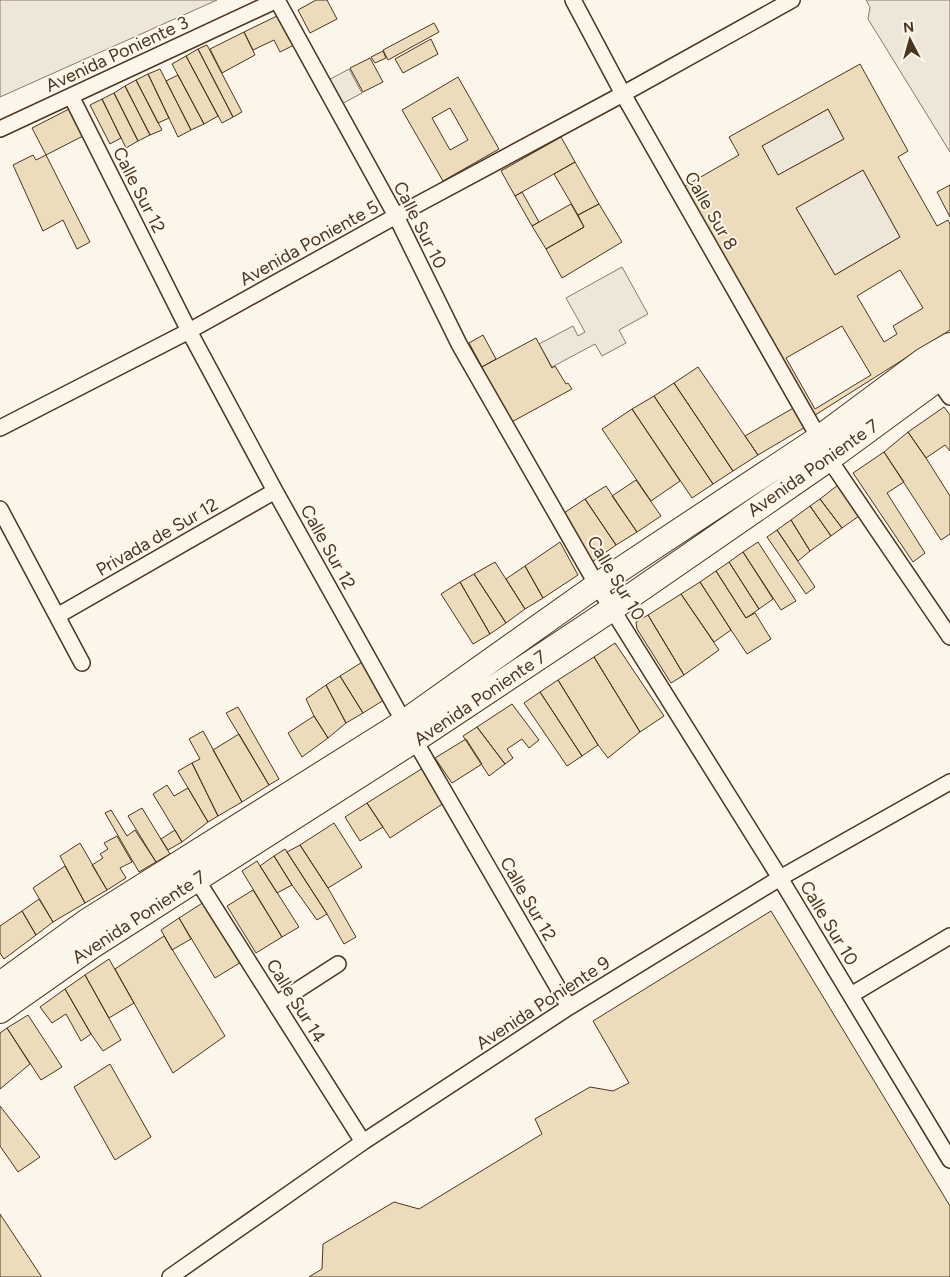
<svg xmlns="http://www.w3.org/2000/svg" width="950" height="1277" font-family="Figtree,sans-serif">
  <rect width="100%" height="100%" fill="#fbf6e9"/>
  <path fill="#ede6d9" stroke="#887966" d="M0 0H217L0 97Z
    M866 0H950V152L868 19 870 7Z
    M828 109 844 139 778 175 762 146Z
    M863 170 900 237 835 275 796 208Z"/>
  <path fill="#ede7d9" stroke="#887966" d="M349 69 362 93 338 106 325 82Z
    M622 267 648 314 619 330 626 343 602 356 595 344 552 367 539 344 573 326 578 336 585 332 566 298Z"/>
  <path fill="#ecdcbc" stroke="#4a3520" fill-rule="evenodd" d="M316 0H327L337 19 310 33 298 10Z
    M279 15 294 45 280 52 274 40 253 50 244 32Z
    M434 23 439 32 388 60 383 50Z
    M244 32 255 55 222 73 210 49Z
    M431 39 438 54 403 73 395 59Z
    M207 45 242 112 233 117 198 49Z
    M198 49 233 117 222 123 186 56Z
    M383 51 386 58 375 63 371 57Z
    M186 56 218 116 204 124 172 64Z
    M370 58 383 82 363 92 350 68Z
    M860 64 908 151 898 157 937 226 948 220 950 224V330L812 417 685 186 739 155 729 137ZM828 109 844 139 778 175 762 146ZM863 170 900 237 835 275 796 208ZM900 270 923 308 893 326 897 334 884 342 857 296ZM842 326 871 375 815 409 786 358Z
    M160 69 191 130 178 137 148 74Z
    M148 74 169 118 158 123 136 80Z
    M178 75 204 124 191 130 166 81Z
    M458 77 499 149 443 181 402 110ZM450 108 468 140 450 150 432 118Z
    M136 80 162 130 150 135 125 86Z
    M125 86 150 135 138 141 114 93Z
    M114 93 138 141 126 148 102 99Z
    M102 99 121 138 110 144 90 105Z
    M69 109 83 136 46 155 32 128Z
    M561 137 575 162 515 196 501 171Z
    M33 155 36 160 46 155 90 242 77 249 63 220 43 231 13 165Z
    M575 162 599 204 578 215 554 174Z
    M950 185V217L937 192Z
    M522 192 539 222 532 226 515 196Z
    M571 204 584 227 546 249 532 226Z
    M599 204 622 242 562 278 546 249 584 227 578 215Z
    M483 335 496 359 482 367 469 343Z
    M536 338 552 368 555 366 566 384 568 383 572 389 508 424 478 369Z
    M698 367 758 455 733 471 674 383Z
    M674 383 733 471 713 484 654 396Z
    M654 396 713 484 692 498 632 409Z
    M795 407 807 426 758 455 745 436Z
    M944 407 950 415V451L945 445 926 458 908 432Z
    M632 409 680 481 651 501 602 429Z
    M908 432 926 458 950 496V534L941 540 884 452Z
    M884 452 904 482 887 493 925 553 913 562 853 473Z
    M636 480 661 516 637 532 612 496Z
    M838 485 859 516 842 528 820 499Z
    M606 486 637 532 616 545 585 499Z
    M585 499 616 545 592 562 564 513Z
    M820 499 842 528 831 536 810 506Z
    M810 506 831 536 810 551 791 520Z
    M791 520 810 551 798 561 777 530Z
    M777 530 815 587 806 594 767 537Z
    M560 542 578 575 543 598 525 566Z
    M758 542 796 601 781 610 743 552Z
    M743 552 773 599 759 609 729 562Z
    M495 562 525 609 506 623 474 574Z
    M729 562 759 609 746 618 716 571Z
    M525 566 543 598 525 609 506 579Z
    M716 571 746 618 755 613 771 639 747 654 731 630 700 582Z
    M474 574 506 623 490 634 460 582Z
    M460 582 490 634 473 644 441 594Z
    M700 582 731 630 714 642 681 594Z
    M681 594 719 650 684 675 648 615Z
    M648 615 684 675 671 683 637 629 636 622Z
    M615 643 664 716 640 732 594 657Z
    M594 657 640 732 608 758 598 745 558 680Z
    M364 661 387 698 363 713 340 676Z
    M340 676 363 713 346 723 326 685Z
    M558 680 598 745 582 756 540 692Z
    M326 685 346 723 328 738 314 716 306 699Z
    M540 692 582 756 567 766 524 703Z
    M512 704 539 740 529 748 522 739 507 749 513 758 505 764 477 727Z
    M238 707 279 779 269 785 226 713Z
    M314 716 328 738 302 757 288 733Z
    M477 727 505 764 489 776 463 736Z
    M203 731 242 802 218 816 192 763 200 759 189 739Z
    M239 734 269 785 242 802 213 750Z
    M466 739 482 764 452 783 435 758Z
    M192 763 218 816 208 822 178 771Z
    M423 768 444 803 390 838 367 803Z
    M167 785 174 796 188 788 208 822 182 842 153 794Z
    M367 803 383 827 360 841 345 817Z
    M142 808 170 854 156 862 128 816Z
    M111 810 127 836 135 830 156 862 139 872 105 813Z
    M334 823 362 867 328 888 300 845Z
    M175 830 182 842 168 850 161 839Z
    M117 836 132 862 120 868 126 878 107 890 92 865 103 858 100 854 108 849 104 843Z
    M80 843 107 890 85 903 60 856Z
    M300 845 328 888 356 937 344 944 327 914 287 852Z
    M285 849 327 914 317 920 292 885 274 856Z
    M274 856 292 885 277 893 260 866Z
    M257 861 299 927 282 937 242 871Z
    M65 866 85 903 53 922 33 888Z
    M253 890 282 937 256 953 227 906Z
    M39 899 53 922 36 935 22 911Z
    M204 902 243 961 215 978 179 918Z
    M22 911 36 935 4 959 0 953V926Z
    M771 911 950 1206V1277H309L322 1269 323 1244 394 1202 419 1209 542 1134 535 1119 590 1087 613 1091 629 1083 593 1021Z
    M179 918 191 939 172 950 161 930Z
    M164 936 225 1036 173 1073 115 969Z
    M109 959 134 1003 109 1018 85 975Z
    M85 975 121 1040 103 1051 91 1034 65 989Z
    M65 989 91 1034 81 1041 66 1014 52 1023 40 1007Z
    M28 1015 62 1067 41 1080 7 1028Z
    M7 1028 30 1064 0 1089V1033Z
    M110 1064 151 1137 115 1160 74 1087Z
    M0 1106 40 1157 18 1172 0 1146Z
    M0 1214 41 1276V1277H0Z"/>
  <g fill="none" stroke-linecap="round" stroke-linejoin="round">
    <g stroke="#4a3520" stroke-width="18">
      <path id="street" d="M277 0 396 216 459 344 597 585 780 878 950 1160
        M573 0 623 94 819 438
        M71 96 189 331 275 491 404 722 569 1007
        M0 129 277 0
        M934 374 950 397
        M0 428 189 331 396 216 623 94 792 0
        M829 459 950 637
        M0 509 82 663
        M57 616 275 491
        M197 880 363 1142
        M851 995 950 936
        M276 1004 338 964
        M170 1277 363 1142 569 1007 780 878 950 782"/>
    </g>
    <g stroke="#4a3520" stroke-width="26">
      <path id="primary" d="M0 984 87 921 404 722 597 585 819 438 924 360 950 345
        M0 1011 91 947 415 740 612 609 829 459 938 379 950 371"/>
    </g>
    <use href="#street" stroke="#fbf6e9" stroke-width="15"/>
    <use href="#primary" stroke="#fbf6e9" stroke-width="24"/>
  </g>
  <g text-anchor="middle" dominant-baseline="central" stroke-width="4" stroke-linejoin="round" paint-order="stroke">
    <g font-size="18" fill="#4a3520" stroke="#fbf6e9">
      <text transform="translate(117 54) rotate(-25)">Avenida Poniente 3</text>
      <text transform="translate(139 190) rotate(63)">Calle Sur 12</text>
      <text transform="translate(711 211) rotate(60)">Calle Sur 8</text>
      <text transform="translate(420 225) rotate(63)">Calle Sur 10</text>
      <text transform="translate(309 243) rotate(-29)">Avenida Poniente 5</text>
      <text transform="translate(813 468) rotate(-35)">Avenida Poniente 7</text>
      <text transform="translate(157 537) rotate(-30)">Privada de Sur 12</text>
      <text transform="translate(328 547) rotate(61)">Calle Sur 12</text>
      <text transform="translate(616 578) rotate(59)">Calle Sur 10</text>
      <text transform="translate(480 698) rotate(-34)">Avenida Poniente 7</text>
      <text transform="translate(528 899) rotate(60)">Calle Sur 12</text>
      <text transform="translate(139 917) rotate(-33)">Avenida Poniente 7</text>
      <text transform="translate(829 923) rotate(59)">Calle Sur 10</text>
      <text transform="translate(296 1001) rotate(58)">Calle Sur 14</text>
      <text transform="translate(543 1003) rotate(-33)">Avenida Poniente 9</text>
    </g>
  </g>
  <g transform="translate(910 40) rotate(354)" stroke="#fbf6e9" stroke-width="4" paint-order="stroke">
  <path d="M0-4L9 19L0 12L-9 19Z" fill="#4a3520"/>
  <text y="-8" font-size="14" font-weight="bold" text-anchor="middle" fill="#4a3520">N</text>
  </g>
</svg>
